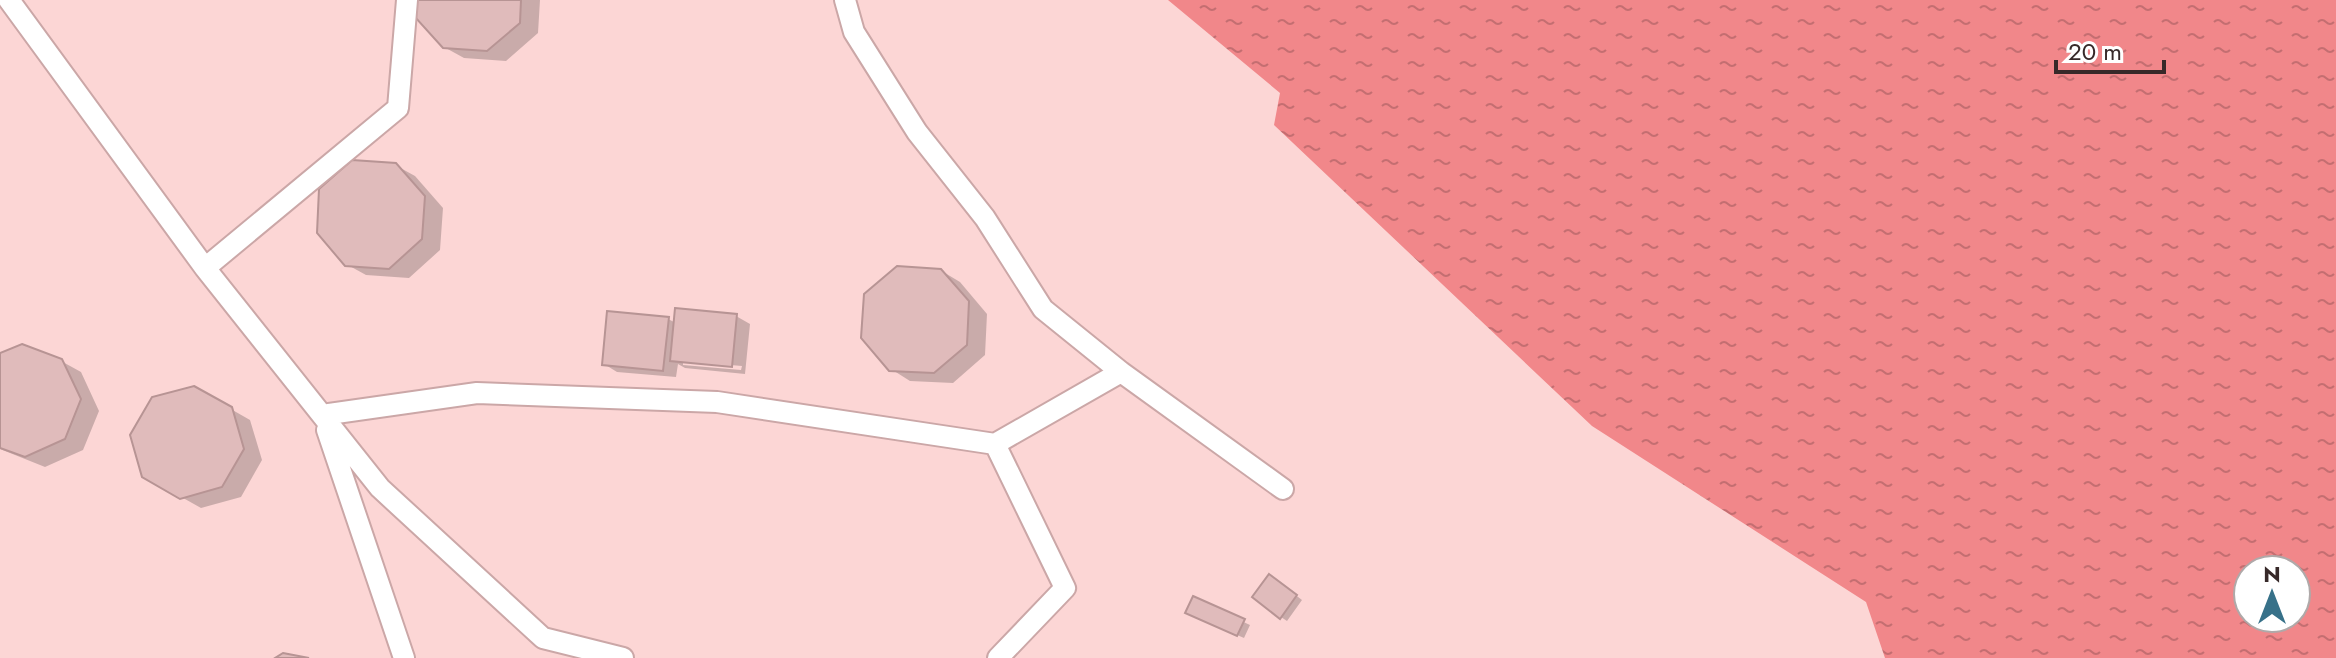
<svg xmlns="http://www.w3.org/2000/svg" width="2336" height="658" font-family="Jost,sans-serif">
  <defs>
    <pattern id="water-ripples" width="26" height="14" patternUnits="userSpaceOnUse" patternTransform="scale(2)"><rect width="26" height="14" fill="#f1878a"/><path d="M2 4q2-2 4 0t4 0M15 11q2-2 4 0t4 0" fill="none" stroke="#c46e71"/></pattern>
  </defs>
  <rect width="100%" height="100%" fill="#fcd6d5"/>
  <path fill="url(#water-ripples)" fill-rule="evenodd" d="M1168 0H2336V658H1885L1866 602 1592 426 1274 125 1280 93ZM2248 570H2296V618H2248Z"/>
  <path fill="#0003" fill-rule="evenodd" d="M417 0H540L538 33 506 61 464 58 444 47Z
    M395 165 415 176 443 208 440 250 409 278 366 275 346 264Z
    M940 270 960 282 987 314 985 355 953 383 910 381 891 369Z
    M736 316 750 324 745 374 685 368 678 364 676 377 617 372 604 364 668 319 676 323ZM683 361 742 366 741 370 683 365Z
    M0 355 61 361 81 372 99 411 83 450 45 467 0 449Z
    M194 388 250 420 262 460 241 497 201 508 144 476Z
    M1276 580 1302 600 1287 621 1281 617Z
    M1194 599 1250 625 1244 638 1194 616Z"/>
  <path fill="#e0bbbb" stroke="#b79494" stroke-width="2" d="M415 0H521L520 23 487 51 443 48 414 16Z
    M352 160 396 163 425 196 422 239 389 269 345 266 317 233 319 189Z
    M897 266 941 269 969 301 967 345 934 373 889 371 861 338 864 294Z
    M675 308 737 314 732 367 670 361Z
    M607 311 669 317 663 371 602 365Z
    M22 344 62 359 81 399 65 439 25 457 0 448V353Z
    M194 386 232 407 244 449 222 487 180 499 142 477 130 435 152 397Z
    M1269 574 1297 595 1280 619 1252 597Z
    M1193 596 1245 619 1237 636 1185 613Z
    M283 653 309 658H275Z"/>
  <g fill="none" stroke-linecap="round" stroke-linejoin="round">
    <g stroke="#cba7a7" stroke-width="24">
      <path id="service" d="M9 0 205 268 380 488 543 638 623 658
        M845 0 854 32 917 132 985 218 1043 309 1121 372 1283 489
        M205 268 398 108 407 0
        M322 415 477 393 717 402 995 444 1065 588 998 658
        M327 430 404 658
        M995 444 1121 372"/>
    </g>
    <use href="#service" stroke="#fff" stroke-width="20"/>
  </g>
  <g transform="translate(2272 594)"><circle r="38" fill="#ffffff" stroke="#afa9a9" stroke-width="2"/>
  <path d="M0-6L14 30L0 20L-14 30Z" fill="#377189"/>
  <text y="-12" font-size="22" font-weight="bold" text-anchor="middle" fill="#372929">N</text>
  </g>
  <path d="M2056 60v12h108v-12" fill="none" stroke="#372929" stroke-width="4"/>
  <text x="2068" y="60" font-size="24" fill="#372929" stroke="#ffffff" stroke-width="6" paint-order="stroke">20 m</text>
</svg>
